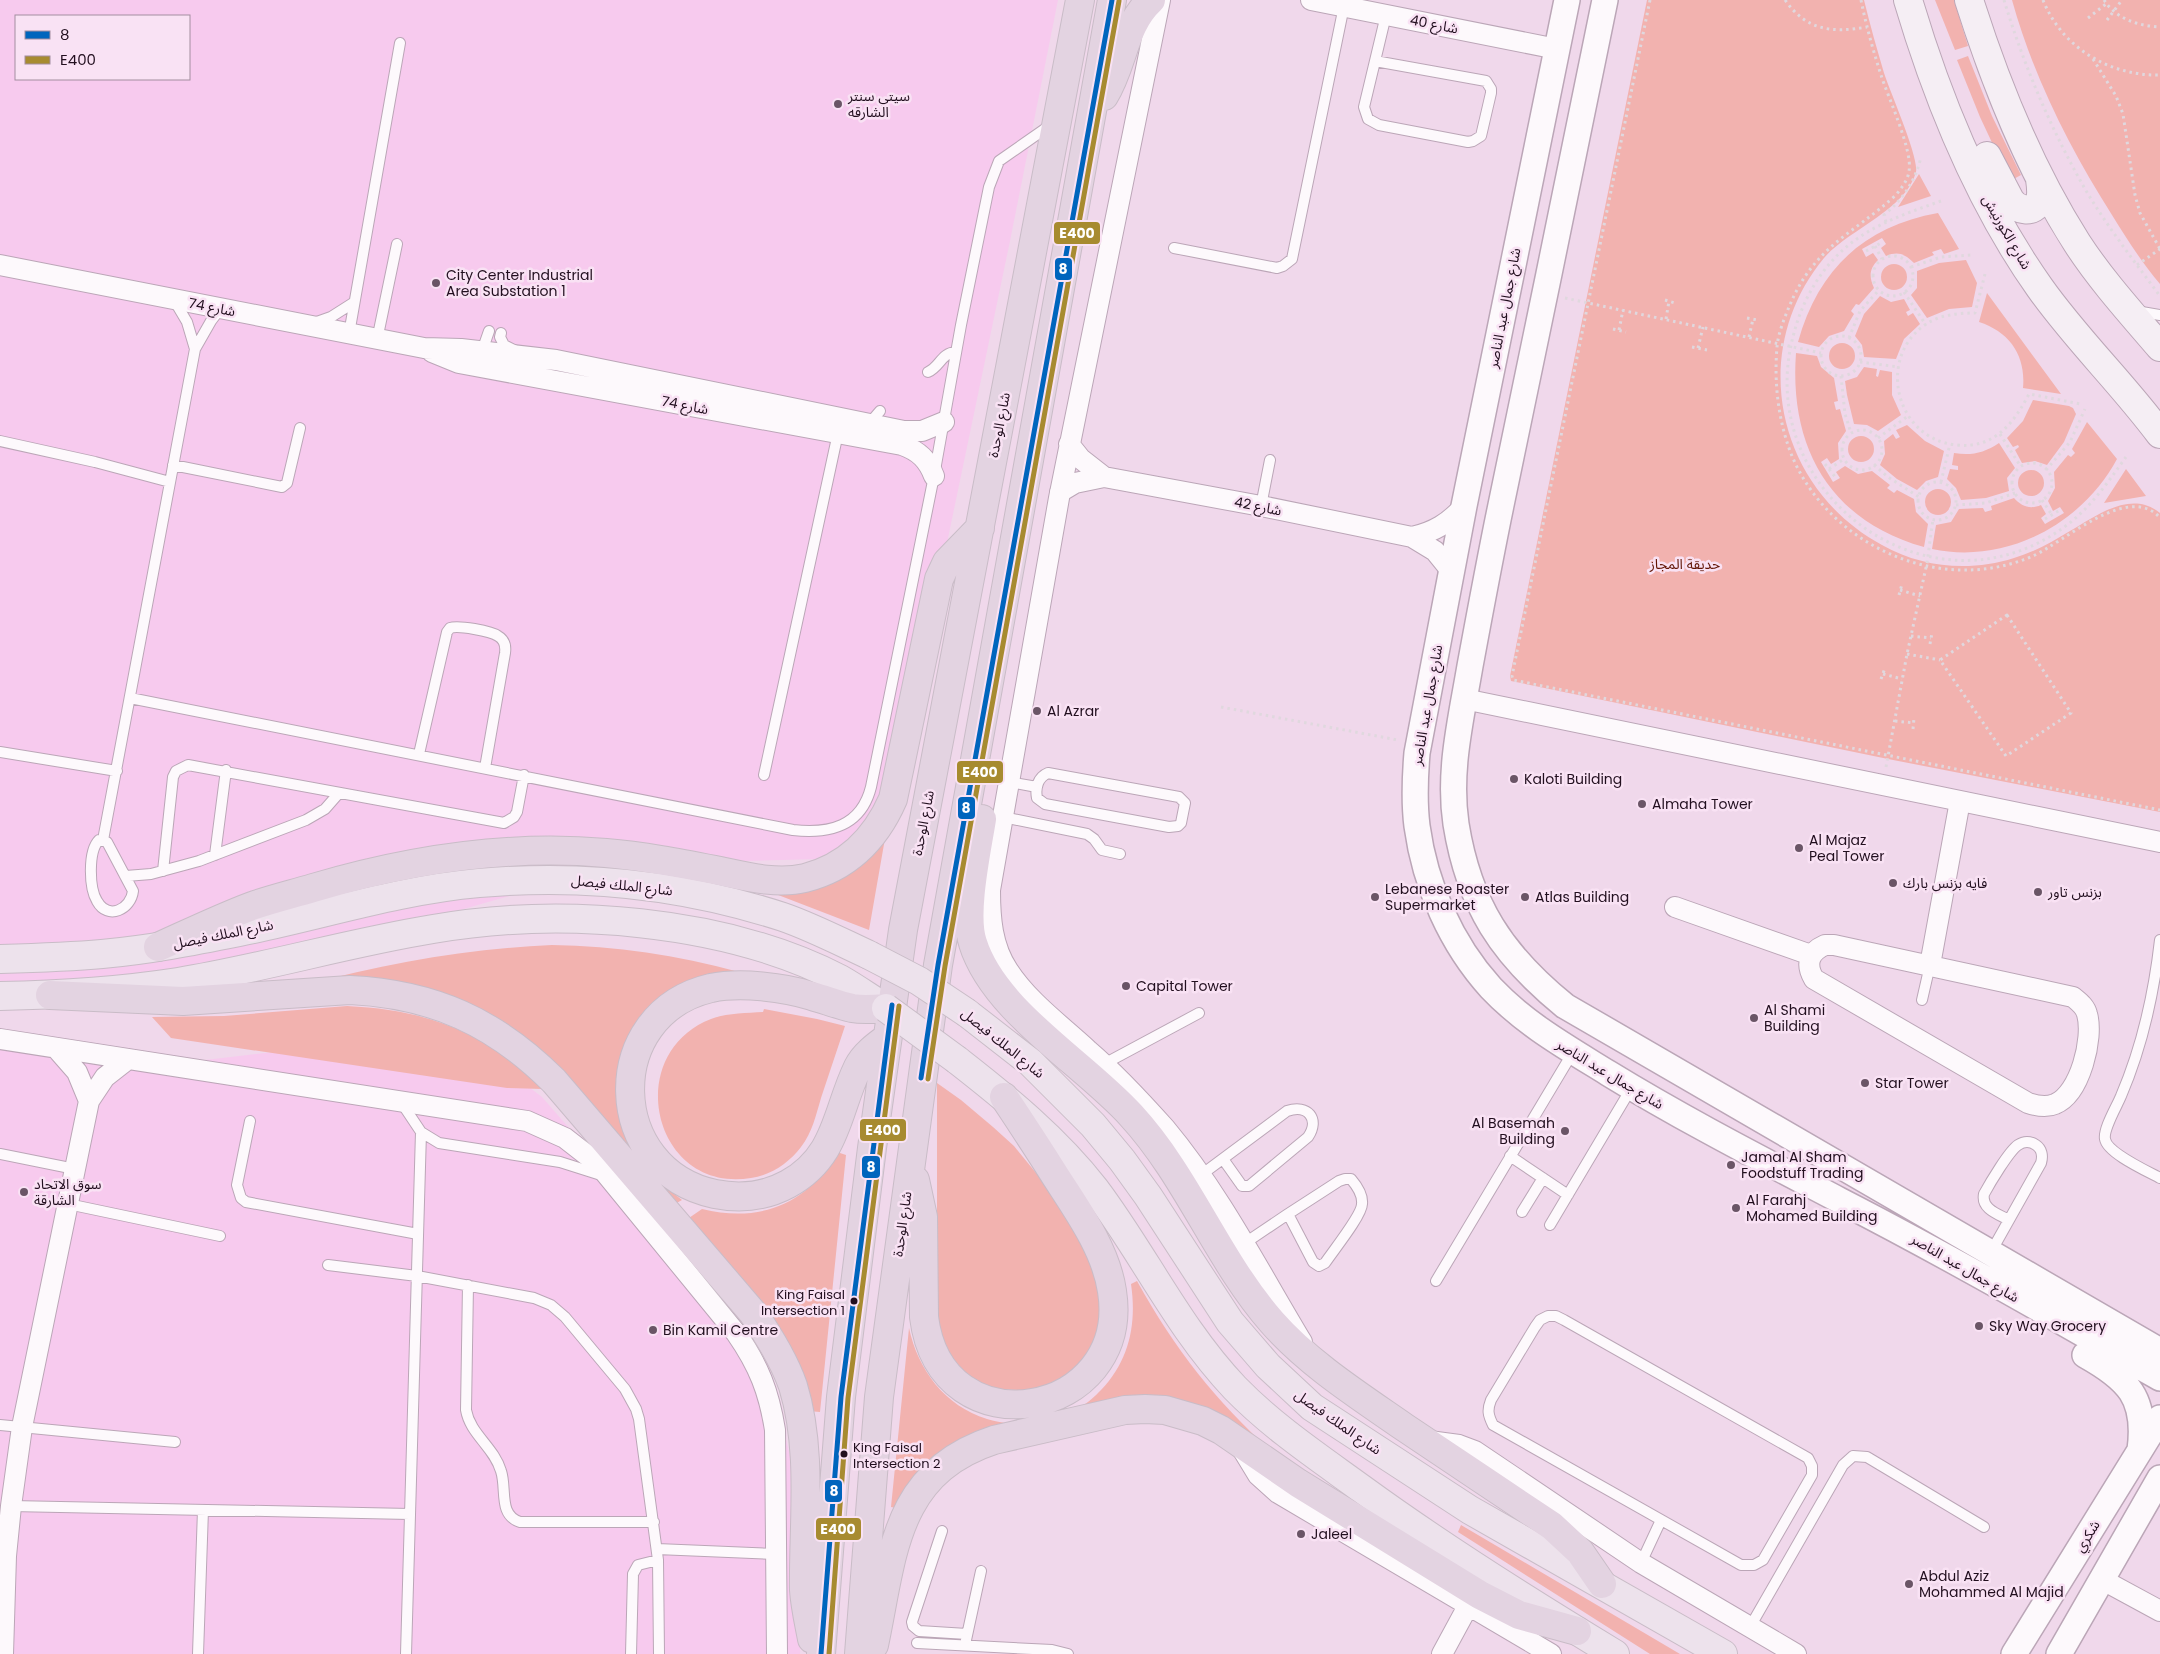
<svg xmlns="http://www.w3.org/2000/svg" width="2160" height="1654" font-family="Poppins,'Noto Sans Arabic',sans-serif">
  <rect width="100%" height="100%" fill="#f0d8eb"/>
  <path fill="#f7caee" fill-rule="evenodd" d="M0 0H1058L1010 241 938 586 892 788 856 842 820 859 666 863 530 890 366 937 198 998 0 994ZM16 16H189V79H16Z
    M0 1036 188 1062 291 1050 499 1064 542 1097 617 1183 759 1323 803 1512 800 1654H0Z"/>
  <path fill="#f2b2af" d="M1647 0H1864C1870 25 1877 49 1884 73 1890 92 1919 157 1916 172 1906 210 1849 229 1824 258 1747 351 1776 488 1882 545 1923 568 1970 572 2014 558 2034 552 2052 542 2070 531 2096 516 2131 489 2160 513V812L1888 759 1511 681 1510 676Z
    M1935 0H1954L1968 46 1955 50Z
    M2012 0H2160V284C2142 263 2127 239 2112 215 2070 149 2033 76 2012 0Z
    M1968 56 1992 116 2021 175 2010 181 1980 117 1957 60Z
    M1919 174 1931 196 1898 207Z
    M1938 213 1959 249 1944 254 1941 249 1932 252 1934 255 1914 263C1905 254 1898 251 1886 256L1881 248 1886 244 1882 238 1862 249 1866 257 1873 253 1878 260C1869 269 1869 277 1874 288L1859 305 1856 304 1851 311 1854 314 1844 331 1829 336 1819 347 1798 342C1818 270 1864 226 1938 213Z
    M1966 260 1977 283 1972 307 1949 309 1927 318 1911 295 1917 288V271L1939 263Z
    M1881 277a13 13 0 1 1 26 0a13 13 0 1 1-26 0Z
    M1987 293 2061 394 2023 388C2026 356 2010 332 1979 322Z
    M1880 296 1891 302 1904 299 1910 310 1906 312 1908 316 1913 313 1920 324 1904 339 1896 359 1864 357 1862 345 1855 336 1864 314Z
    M1829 356a13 13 0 1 1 26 0a13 13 0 1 1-26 0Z
    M1796 353 1817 356 1821 367 1834 378 1838 401 1834 402 1836 410 1840 409 1846 431 1838 443 1839 459 1831 464 1827 458 1821 462 1833 482 1840 478 1836 472 1845 466 1858 474 1872 471 1890 485 1887 488 1894 493 1897 490 1914 499 1916 512 1928 524 1924 547C1830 521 1789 447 1796 353Z
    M1864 367 1877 369 1876 376 1878 377 1880 370 1892 372V395L1901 415 1878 431 1867 425 1854 424 1847 395 1845 381 1857 377Z
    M2033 400 2069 406 2073 408 2076 414 2064 442 2047 465 2035 461 2022 463 2015 450 2019 447 2018 445 2013 447 2007 438 2023 421Z
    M2087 422 2117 459C2082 524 2006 565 1932 549L1936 525 1951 522 1959 509 1983 508 1985 512 1992 510 1991 506 2014 498C2021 506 2030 510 2041 505L2046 514 2041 518 2045 524 2064 513 2060 507 2053 511 2048 501 2055 488 2054 472 2068 455 2071 457 2075 453 2072 449Z
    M1907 425 1925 441 1944 451 1938 477 1926 481 1917 490 1897 479 1880 465 1885 454 1884 441 1893 434 1896 439 1900 437 1896 430Z
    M1848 449a13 13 0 1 1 26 0a13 13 0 1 1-26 0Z
    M1999 443 2015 468 2007 478 2009 491 1986 498 1961 500 1956 488 1947 479 1950 469 1958 470V466L1952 465 1954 453C1971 456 1984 453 1999 443Z
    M2126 469 2146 496 2104 503Z
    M2018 483a13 13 0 1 1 26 0a13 13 0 1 1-26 0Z
    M1925 502a13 13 0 1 1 26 0a13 13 0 1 1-26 0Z
    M887 827 869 930 773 893Z
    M552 945C616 946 677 955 739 972L647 1019 639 1158 658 1181 682 1200 673 1205 517 1037 306 985C387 963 468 949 552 945Z
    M347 1006C429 1010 484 1032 543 1089L507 1088 171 1038 152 1017 224 1016Z
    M764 1009 817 1019 845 1026C837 1050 829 1074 821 1098 816 1115 812 1133 801 1147 789 1163 771 1175 751 1178 653 1194 621 1054 711 1019 727 1013 746 1013 763 1012Z
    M937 1083 961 1100 993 1127 1014 1146 1050 1190 1067 1216 1098 1276 1103 1320 1088 1360 1043 1391 991 1389 966 1374 947 1351 938 1323 937 1308Z
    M837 1152 846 1155 820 1412 808 1411 686 1220 702 1209C759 1223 808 1205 837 1152Z
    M1137 1281C1177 1353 1219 1405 1280 1459L1197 1412 1018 1429 901 1509 891 1507 909 1328C918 1370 945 1406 987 1419 995 1421 1005 1424 1013 1423 1024 1423 1036 1418 1047 1415 1057 1412 1070 1411 1080 1407 1088 1403 1095 1396 1101 1390 1129 1361 1137 1324 1131 1284Z
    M1461 1525 1680 1654H1650L1458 1532Z"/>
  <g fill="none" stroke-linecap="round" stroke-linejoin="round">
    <g stroke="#bba6b7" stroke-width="12">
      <path id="service" d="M1375 61 1486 81 1491 89V93L1481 136 1473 141 1468 142 1379 125 1368 119 1364 107 1386 15
        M1174 248 1277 268 1283 266 1292 259 1344 6
        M174 300 187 322 195 349
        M2136 311 2160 315
        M314 323 331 317 353 303
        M501 333 500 337 504 345 516 351
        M349 334 400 43
        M377 340 397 244
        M481 354 489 331
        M928 372C940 367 941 353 956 352
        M866 423 874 418 880 411
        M0 441 95 462 170 482
        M173 465 282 487 287 483 300 428
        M1261 506 1270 460
        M130 698 793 830C829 834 861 827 871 787L934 476 961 325 989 187 999 161 1052 124
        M0 752 117 771
        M419 754 447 632 450 628C458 625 491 631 498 636 505 640 506 646 505 653L485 768
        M1048 773 1179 797 1185 803 1181 823 1178 826 1169 827 1045 804 1037 798C1035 788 1038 777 1048 773Z
        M764 775 838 433
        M1009 782 1037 787
        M1003 817 1087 834 1094 839 1102 850 1120 854
        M99 840 107 842 133 891C131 909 108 921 97 901 89 888 88 851 99 840Z
        M103 840 195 349 211 321 220 309
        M215 855 226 770
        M163 871 173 777 176 771 188 765 504 823 514 817 517 812 524 775
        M126 876 151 874 199 861 306 820 325 809 339 793
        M2160 940C2154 993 2142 1047 2121 1096 2117 1106 2103 1129 2105 1139 2107 1153 2147 1171 2160 1178
        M1922 1000 1930 965
        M1104 1064 1199 1013
        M401 1102 421 1132 439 1143 560 1162 601 1175
        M250 1121 237 1185 241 1198 246 1202 418 1234
        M0 1154 75 1169
        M1510 1156 1568 1195
        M1201 1175 1287 1111C1308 1104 1320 1119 1308 1137L1249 1186H1242L1240 1183 1223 1159
        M1345 1179H1351C1357 1186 1363 1195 1362 1204 1362 1215 1333 1251 1325 1263L1319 1266 1313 1262 1288 1214 1339 1181Z
        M68 1204 220 1236
        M1522 1212 1543 1178
        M1550 1225 1632 1087
        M1245 1243 1288 1214
        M1991 1252 2041 1163C2043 1156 2042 1149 2036 1145 2030 1141 2024 1141 2018 1145 2009 1151 1990 1183 1984 1194 1981 1209 1998 1214 2009 1220
        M328 1265 417 1276 534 1298 551 1305 565 1317 625 1389 636 1409 639 1419 658 1560 659 1654
        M1436 1281 1573 1052
        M468 1285 466 1410C470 1434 494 1447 501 1471 507 1489 498 1515 520 1522H654
        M1548 1316H1556L1564 1320 1808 1458 1812 1466V1475L1763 1560 1754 1565H1741L1493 1425C1488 1415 1487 1410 1491 1400L1535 1327 1540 1320Z
        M0 1425 175 1442
        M11 1506 410 1514
        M942 1531 912 1622 913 1626 919 1631 967 1634
        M657 1549 776 1554
        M1641 1563 1661 1520
        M1750 1627 1843 1465 1853 1456 1867 1457 1984 1527
        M966 1640 981 1571
        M917 1643 1052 1650 1068 1654
        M198 1654 203 1510
        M406 1654 421 1132
        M631 1654 633 1574 638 1565 658 1560"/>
    </g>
    <g stroke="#bba6b7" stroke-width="22">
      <path id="minor" d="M1160 0 1059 498 990 890C990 918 992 946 1008 970 1028 1001 1061 1025 1088 1050 1116 1074 1141 1101 1165 1128 1220 1194 1258 1269 1302 1342
        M1311 0 1557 49
        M0 265 424 348 461 349 556 360 904 431H922L944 422
        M432 352 459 363 902 445C919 451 928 460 934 476
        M1069 444 1081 459 1104 477
        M1060 492 1075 483 1104 477 1261 506 1412 537 1435 551 1452 572
        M1412 537C1434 532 1449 523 1464 506
        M1464 699 2160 842
        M1675 907 1811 955
        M1825 945H1834L2073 997C2079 1002 2085 1006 2087 1014 2094 1038 2080 1094 2055 1104 2046 1108 2037 1106 2028 1103L1814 979C1805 964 1809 952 1825 945Z
        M1930 965 1960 801
        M0 1039 527 1121 565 1138 597 1163 736 1333C759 1366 769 1392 775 1430L777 1654
        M56 1048 77 1072 89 1101
        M1429 1441 1459 1445 1475 1451 1641 1563 1796 1654
        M1241 1447 1258 1475 1278 1493 1551 1654
        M2101 1579 2160 1611
        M3 1654 6 1556 11 1506 22 1427 75 1169 89 1101 105 1077 128 1059
        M1442 1654 1468 1606"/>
    </g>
    <g stroke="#bba6b7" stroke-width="28">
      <path id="tertiary" d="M1567 0 1464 506 1417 753C1415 777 1414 802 1417 826 1425 885 1451 944 1491 988 1525 1024 1566 1047 1608 1073 1683 1119 1761 1159 1839 1200 1948 1256 2054 1317 2160 1378
        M1605 0C1571 168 1536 337 1501 505 1490 558 1480 612 1470 666 1461 719 1448 771 1456 824 1469 905 1502 955 1565 1006L2160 1351
        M2085 1355C2128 1379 2147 1398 2140 1450
        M2014 1654 2160 1418
        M2059 1654 2160 1478"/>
    </g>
    <g stroke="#bba6b7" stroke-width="30">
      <path id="secondary" d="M1908 0C1938 101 1979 202 2040 288 2076 339 2122 383 2160 434
        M1969 0C1996 85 2029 168 2077 243 2101 280 2131 313 2160 347
        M1987 156 2010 200C2017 210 2033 215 2040 200 2042 194 2041 186 2040 179"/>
    </g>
    <g stroke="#c9bcc7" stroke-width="30">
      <path id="primary" d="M0 959C34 958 68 957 102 954 148 950 194 941 239 932 319 916 398 890 479 883 582 874 685 885 783 917 812 927 841 942 869 955
        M0 996C59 995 119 991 178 982 264 968 347 943 433 929 560 907 724 919 840 979 856 988 871 999 886 1008
        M967 1013 1030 1062 1093 1125 1122 1160 1148 1196 1230 1322 1268 1366 1312 1407 1470 1510 1723 1654
        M957 1060C1007 1099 1056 1139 1095 1189 1144 1254 1178 1328 1235 1388 1273 1427 1318 1457 1362 1489 1443 1548 1529 1602 1615 1654"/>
    </g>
    <g stroke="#c9bcc7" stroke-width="30">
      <path id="motorway" d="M1104 96C1124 64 1123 26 1151 0
        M982 819C977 851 963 914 973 943 994 1011 1084 1063 1131 1115 1188 1177 1217 1259 1272 1322 1309 1364 1358 1395 1404 1427 1453 1460 1503 1493 1552 1526L1580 1552 1602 1584
        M158 947C189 933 220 918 252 906 272 899 293 894 313 888 408 860 506 844 606 853 643 856 679 863 715 870 744 876 776 885 805 878 848 867 876 838 893 799L939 579 947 562 980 528
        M50 995 183 1001 350 990C433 994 495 1022 554 1081L753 1313C769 1336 784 1360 793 1386 813 1451 803 1523 804 1590 805 1606 809 1623 812 1639
        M886 1008C875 1009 863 1010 852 1008 839 1005 826 1000 812 996 784 987 740 982 711 988 600 1014 605 1171 715 1194 740 1199 766 1196 788 1184 838 1156 836 1112 858 1067 864 1055 876 1046 887 1038
        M915 1180 923 1217 924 1317C941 1454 1132 1418 1112 1291 1106 1250 1078 1211 1056 1177 1039 1150 1022 1124 1004 1097
        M874 1645C893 1556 893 1473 994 1440L1125 1410 1145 1409 1165 1410 1203 1421 1221 1430 1298 1483 1480 1595 1519 1615 1577 1631
        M821 1654 841 1397 872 1148 903 930 1080 0
        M859 1654 879 1397 938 965 1112 0"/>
    </g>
    <path stroke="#e0d8de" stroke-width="3" stroke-dasharray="2.5 4" stroke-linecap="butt" d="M1650 0 1512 676 1513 680 2160 810
      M1785 0C1807 31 1832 33 1867 27
      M1861 0C1866 25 1873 50 1881 75 1888 97 1913 151 1909 171 1908 180 1902 187 1896 195 1852 235 1814 246 1789 307 1784 319 1778 334 1777 347 1774 382 1778 418 1790 451 1817 522 1891 571 1967 570 1989 570 2012 565 2033 556 2064 542 2129 482 2160 518
      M2004 0C2024 66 2051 129 2085 189 2107 226 2134 261 2160 296
      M2043 0C2062 48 2110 76 2160 75
      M2104 0C2116 19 2139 26 2160 27
      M2088 18 2106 4
      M2107 20 2122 0
      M2093 59 2116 96 2123 114 2135 195 2140 213 2160 249
      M1941 201C1907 213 1871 225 1844 249 1819 271 1802 302 1794 333 1749 492 1932 627 2067 525 2091 507 2108 482 2126 457
      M1886 222 1884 215C1903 199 1915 182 1921 157
      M1875 246 1882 259
      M1866 251 1883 242
      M1873 276a20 20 0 1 1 40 0a20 20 0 1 1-40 0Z
      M2137 265 2160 249
      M1911 267 1941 257 1972 255
      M1985 274 1975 313C1963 313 1950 314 1938 318 1874 344 1890 439 1957 445 1994 449 2014 423 2029 394L2081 404
      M1904 292 1926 325
      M1565 298 1821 353
      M1665 300 1675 303
      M1747 318 1758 320
      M1666 319 1669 301
      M1613 329 1626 332
      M1619 330 1623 310
      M1821 356a20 20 0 1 1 40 0a20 20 0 1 1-40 0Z
      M1749 337 1753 319
      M1849 338 1860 311 1879 290
      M1692 347 1707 350
      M1698 348 1703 327
      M1860 362 1899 367
      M1841 376 1845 414 1851 433
      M1842 450a20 20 0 1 1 40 0a20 20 0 1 1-40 0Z
      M2000 434 2021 467
      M1878 438 1908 416
      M2012 483a20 20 0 1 1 40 0a20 20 0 1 1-40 0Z
      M1825 464 1836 478
      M1874 465 1888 477 1919 497
      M1829 469 1844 459
      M2046 470 2070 442 2085 409
      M1941 482 1950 444
      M1918 501a19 19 0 1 1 38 0a19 19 0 1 1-38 0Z
      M2042 500 2052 515
      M1956 505 1986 503 2015 493
      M2045 519 2060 510
      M1900 590 1920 596
      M1899 595 1902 584
      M2007 615 2071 713 2006 756 1940 660Z
      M1911 636 1931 638
      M1930 644 1932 633
      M1907 654 1940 660
      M1883 674 1902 679
      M1881 679 1885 668
      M1221 707 1398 740
      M1895 721 1914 723
      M1913 729 1914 718
      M1886 767 1907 654 1927 563 1933 519"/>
    <use href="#service" stroke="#fdf9fc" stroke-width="10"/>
    <use href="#minor" stroke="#fdf9fc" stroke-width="20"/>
    <use href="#tertiary" stroke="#fdf9fc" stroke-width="25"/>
    <use href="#secondary" stroke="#f5eef4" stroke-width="28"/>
    <use href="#primary" stroke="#ede2ec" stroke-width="28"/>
    <use href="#motorway" stroke="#e3d3e1" stroke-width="28"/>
    <g stroke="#c9bcc7" stroke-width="30" stroke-linecap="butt">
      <path id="primary-bridge" d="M869 955 919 981 967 1013
        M886 1008 957 1060"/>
    </g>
    <use href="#primary-bridge" stroke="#ede2ec" stroke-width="28"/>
    <g stroke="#f9e2f4" stroke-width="9">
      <path id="bus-1" d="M921 1078 938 965 1112 0
        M821 1654 841 1397 892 1005"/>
    </g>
    <g stroke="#f9e2f4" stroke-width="9">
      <path id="bus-2" d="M928 1079 945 966 1119 1
        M829 1654 848 1398 899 1006"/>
    </g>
    <use href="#bus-1" stroke="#0065bd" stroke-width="5"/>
    <use href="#bus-2" stroke="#a78b30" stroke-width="5"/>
  </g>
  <g fill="#6a5566" stroke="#f9e2f4" stroke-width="2">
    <circle cx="838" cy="104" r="5"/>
    <circle cx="436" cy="283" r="5"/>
    <circle cx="1037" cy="711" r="5"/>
    <circle cx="1514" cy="779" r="5"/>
    <circle cx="1642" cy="804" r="5"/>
    <circle cx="1799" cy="848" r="5"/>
    <circle cx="1893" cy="883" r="5"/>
    <circle cx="2038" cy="892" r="5"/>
    <circle cx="1375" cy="897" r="5"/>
    <circle cx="1525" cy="897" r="5"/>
    <circle cx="1126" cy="986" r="5"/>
    <circle cx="1754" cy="1018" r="5"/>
    <circle cx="1865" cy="1083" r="5"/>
    <circle cx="1565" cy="1131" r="5"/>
    <circle cx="1731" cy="1165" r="5"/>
    <circle cx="24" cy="1192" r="5"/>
    <circle cx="1736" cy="1208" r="5"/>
    <circle cx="1979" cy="1326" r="5"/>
    <circle cx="653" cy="1330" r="5"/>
    <circle cx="1301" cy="1534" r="5"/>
    <circle cx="1909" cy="1584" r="5"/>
  </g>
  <g fill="#220f1f" stroke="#f9e2f4" stroke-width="2">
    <circle cx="854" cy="1301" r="4.5"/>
    <circle cx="844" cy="1454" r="4.5"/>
  </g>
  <g text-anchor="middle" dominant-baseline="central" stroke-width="5" stroke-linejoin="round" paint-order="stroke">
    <g font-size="13" fill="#220f1f" stroke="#f9e2f4" text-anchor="end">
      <text x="845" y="1294">King Faisal<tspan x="845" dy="16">Intersection 1</tspan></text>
      <text x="853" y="1447" text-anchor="start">King Faisal<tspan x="853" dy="16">Intersection 2</tspan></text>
    </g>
    <g font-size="14" fill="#220f1f" stroke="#f9e2f4">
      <text transform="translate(1434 24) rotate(11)">شارع 40</text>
      <text transform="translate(2007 232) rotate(60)">شارع الكورنيش</text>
      <text transform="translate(212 307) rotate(11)">شارع 74</text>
      <text transform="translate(1504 308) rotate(-79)">شارع جمال عبد الناصر</text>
      <text transform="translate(685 405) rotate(11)">شارع 74</text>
      <text transform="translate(999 425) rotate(-79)">شارع الوحدة</text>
      <text transform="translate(1258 506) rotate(11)">شارع 42</text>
      <text transform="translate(1427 705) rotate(-80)">شارع جمال عبد الناصر</text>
      <text transform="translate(923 823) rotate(-79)">شارع الوحدة</text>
      <text transform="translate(622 885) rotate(6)">شارع الملك فيصل</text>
      <text transform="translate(223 934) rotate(-11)">شارع الملك فيصل</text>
      <text transform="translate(1003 1043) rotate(39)">شارع الملك فيصل</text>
      <text transform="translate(1610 1074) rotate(31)">شارع جمال عبد الناصر</text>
      <text transform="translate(902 1224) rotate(-82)">شارع الوحدة</text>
      <text transform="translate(1965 1268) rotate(30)">شارع جمال عبد الناصر</text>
      <text transform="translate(1338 1422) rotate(35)">شارع الملك فيصل</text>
      <text transform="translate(2087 1536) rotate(-58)">شكري</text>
    </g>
    <g font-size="14" fill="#220f1f" stroke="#f9e2f4" text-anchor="start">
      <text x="848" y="96">سيتي سنتر<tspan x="848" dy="16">الشارقه</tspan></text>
      <text x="446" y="275">City Center Industrial<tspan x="446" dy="16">Area Substation 1</tspan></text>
      <text x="1047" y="711">Al Azrar</text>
      <text x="1524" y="779">Kaloti Building</text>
      <text x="1652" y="804">Almaha Tower</text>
      <text x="1809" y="840">Al Majaz<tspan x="1809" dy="16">Peal Tower</tspan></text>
      <text x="1903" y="883">فايه بزنس بارك</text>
      <text x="1385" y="889">Lebanese Roaster<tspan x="1385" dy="16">Supermarket</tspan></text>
      <text x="2048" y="892">بزنس تاور</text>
      <text x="1535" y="897">Atlas Building</text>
      <text x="1136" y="986">Capital Tower</text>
      <text x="1764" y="1010">Al Shami<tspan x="1764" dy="16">Building</tspan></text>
      <text x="1875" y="1083">Star Tower</text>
      <text x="1555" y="1123" text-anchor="end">Al Basemah<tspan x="1555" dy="16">Building</tspan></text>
      <text x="1741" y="1157">Jamal Al Sham<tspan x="1741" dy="16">Foodstuff Trading</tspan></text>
      <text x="34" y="1184">سوق الاتحاد<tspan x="34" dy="16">الشارقة</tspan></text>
      <text x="1746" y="1200">Al Farahj<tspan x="1746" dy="16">Mohamed Building</tspan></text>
      <text x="1989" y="1326">Sky Way Grocery</text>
      <text x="663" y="1330">Bin Kamil Centre</text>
      <text x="1311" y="1534">Jaleel</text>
      <text x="1919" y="1576">Abdul Aziz<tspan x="1919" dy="16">Mohammed Al Majid</tspan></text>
    </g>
    <g font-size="14" fill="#621404" stroke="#f9e2f4">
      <text x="1685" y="564">حديقة المجاز</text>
    </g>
  </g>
  <g stroke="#f9e2f4" stroke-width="2">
    <rect x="1053" y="221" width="48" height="24" rx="5" fill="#a78b30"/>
    <rect x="1054" y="257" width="19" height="24" rx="5" fill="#0065bd"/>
    <rect x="956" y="760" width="48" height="24" rx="5" fill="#a78b30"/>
    <rect x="957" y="796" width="19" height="24" rx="5" fill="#0065bd"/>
    <rect x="859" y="1118" width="48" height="24" rx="5" fill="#a78b30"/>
    <rect x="861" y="1155" width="20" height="24" rx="5" fill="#0065bd"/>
    <rect x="824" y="1479" width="19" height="24" rx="5" fill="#0065bd"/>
    <rect x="815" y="1517" width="47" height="24" rx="5" fill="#a78b30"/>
  </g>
  <g font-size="14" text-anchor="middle" font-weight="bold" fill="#fff">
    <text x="1077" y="238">E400</text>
    <text x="1063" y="274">8</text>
    <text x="980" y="777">E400</text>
    <text x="966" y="813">8</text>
    <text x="883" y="1135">E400</text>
    <text x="871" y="1172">8</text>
    <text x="834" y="1496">8</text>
    <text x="838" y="1534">E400</text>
  </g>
  <rect x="15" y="15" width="175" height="65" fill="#f9e2f4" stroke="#a38e9f"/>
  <rect x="25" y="31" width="25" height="8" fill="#0065bd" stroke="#a38e9f"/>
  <text x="60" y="40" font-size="15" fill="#220f1f">8</text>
  <rect x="25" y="56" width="25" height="8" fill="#a78b30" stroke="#a38e9f"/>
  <text x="60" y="65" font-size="15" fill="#220f1f">E400</text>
</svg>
